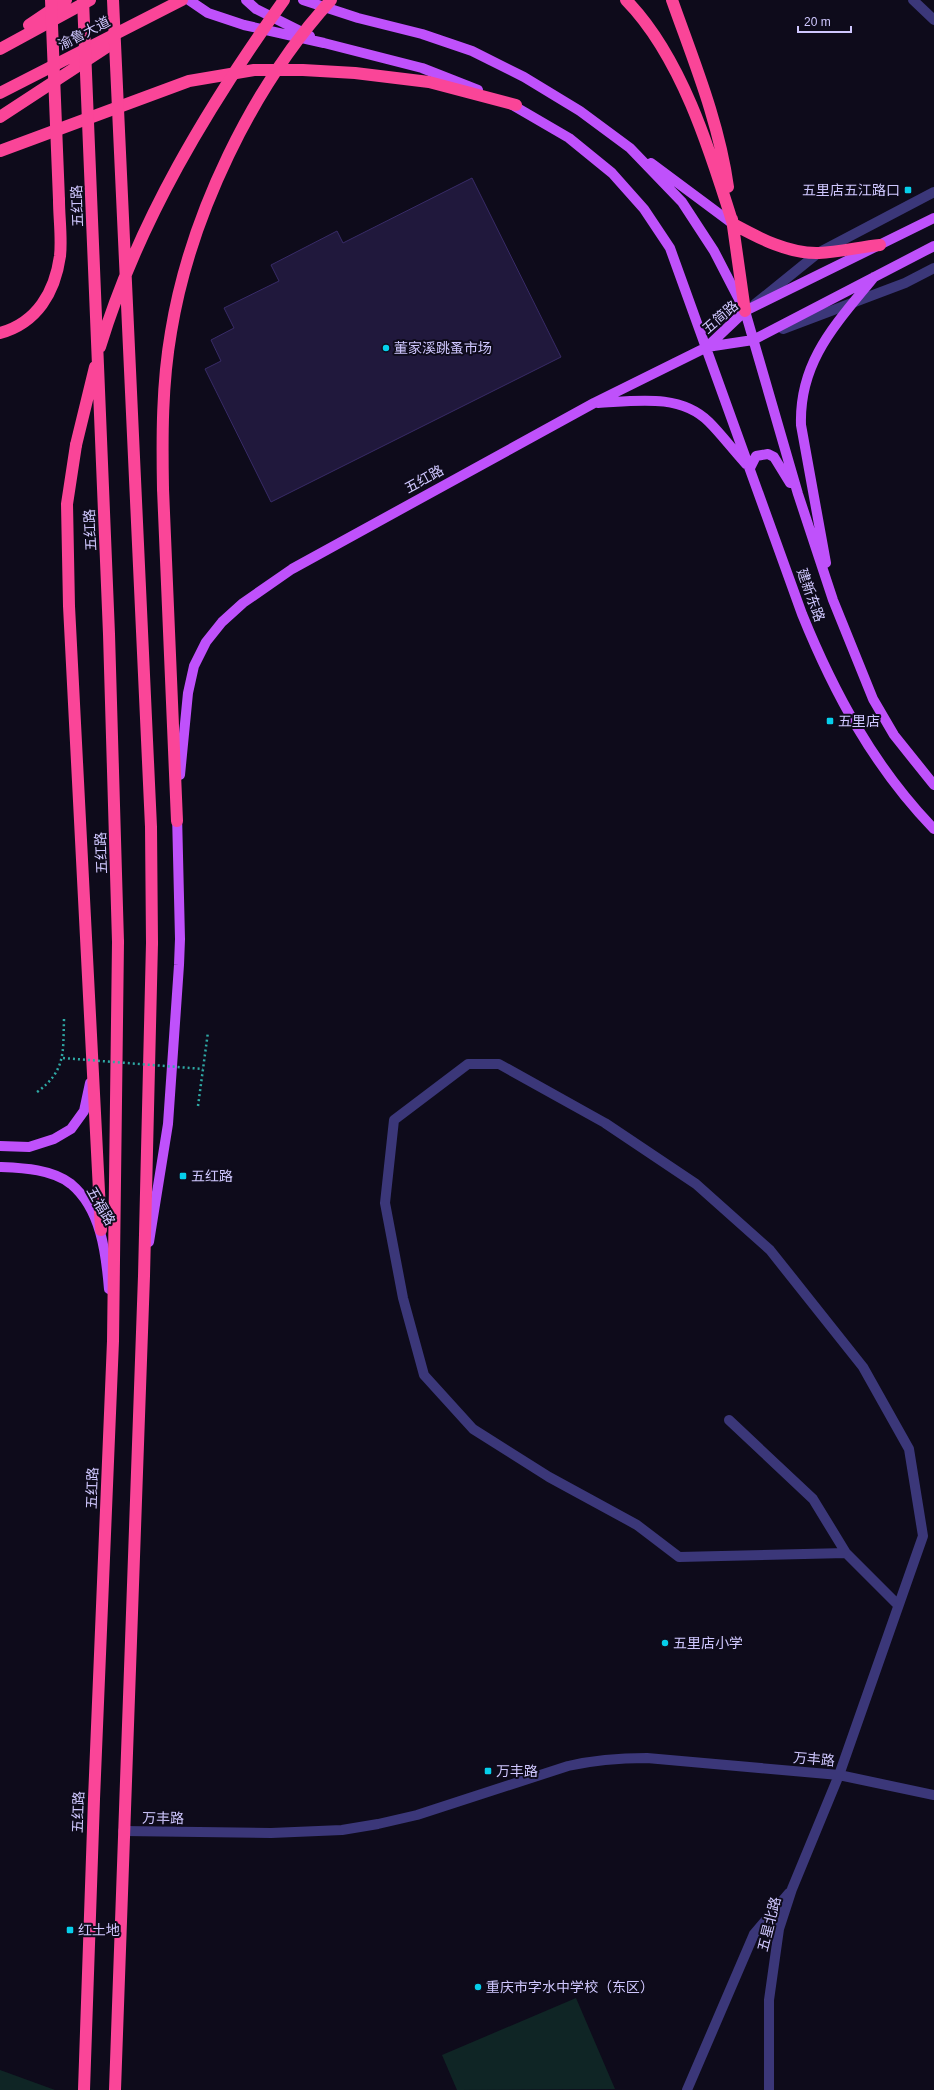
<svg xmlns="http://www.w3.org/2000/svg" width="934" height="2090" font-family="Helvetica,'Noto Sans SC',sans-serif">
  <rect width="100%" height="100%" fill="#0e0b1b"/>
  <path fill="#0f2525" d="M576 1998 615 2089 457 2090 442 2055Z
    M0 2070 55 2090H0Z"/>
  <path fill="#20183c" stroke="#382b67" d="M472 178 561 357 271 502 205 369 221 361 211 340 234 328 224 308 279 281 271 265 337 231 343 243Z"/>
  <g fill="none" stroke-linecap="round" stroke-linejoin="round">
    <path stroke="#2fa9a5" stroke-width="2.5" stroke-dasharray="2 3" stroke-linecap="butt" d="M37 1092C66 1071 63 1052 64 1019
      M198 1106 208 1032"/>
    <path stroke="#3b3779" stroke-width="10" d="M913 0 934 20
      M755 304 818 253 934 192
      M783 329 905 283 934 268
      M729 1420 813 1499 846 1553 898 1605
      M123 1831 271 1833 342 1830 378 1824 417 1815 568 1766C594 1760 619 1758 647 1758L839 1775 934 1795
      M687 2090 754 1934 789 1893
      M769 2090V2000L779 1929 792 1889 839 1775 923 1536 909 1449 863 1367 770 1250 696 1184 605 1123 499 1064H468L394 1120 385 1203 403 1298 424 1375 473 1429 549 1477 637 1525 679 1557 846 1553"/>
    <path stroke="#bf51fb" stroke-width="10" d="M189 0 208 13 244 25 324 43 422 68 478 90
      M246 0 256 9 310 36
      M303 0 358 18 422 34 472 51 524 77 580 111 630 148 682 202 714 251 745 311 798 494 833 600 873 699 894 735 934 785
      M509 103 569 138 612 173 644 209 670 248 802 614C834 693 874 767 934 829
      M651 163 733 224
      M707 347 753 340 934 246
      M598 403C635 401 680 393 709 422 722 435 733 450 746 464
      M750 468 756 456 768 454 774 457 790 483
      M826 563 801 425C799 361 836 324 874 277
      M180 775 188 693 194 666 206 642 222 622 243 603 292 569 594 403 707 347 745 311 934 218
      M0 1146 29 1147 54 1139 71 1129 84 1111 90 1083
      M0 1167C23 1168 52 1169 71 1184 101 1209 106 1253 109 1289
      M149 1242 168 1124 179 965 180 939 177 814"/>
    <path stroke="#fa4598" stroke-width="12" d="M626 0C681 56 710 150 733 224 759 238 788 254 819 253 839 252 860 247 880 245
      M672 0C694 62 719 122 728 187
      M29 25 66 0
      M0 49 90 0
      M0 93 182 0
      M0 117 113 43
      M0 151 189 81 254 70H303L355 73 429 82 516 105
      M732 219 745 311
      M0 333C37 323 55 292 60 256 62 238 59 218 59 200
      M76 445 67 504 69 606 101 1230
      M163 489 177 821
      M84 2090 94 1799 113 1341 118 942
      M115 2090 144 1276 152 943"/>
    <path stroke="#2fa9a5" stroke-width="2.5" stroke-dasharray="2 3" stroke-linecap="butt" d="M63 1058 203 1069"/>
    <path stroke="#fa4598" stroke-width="12" d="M51 0 59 200
      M83 0 109 634 118 942
      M113 0 151 827 152 943
      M100 347C138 222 208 106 284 0
      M76 445 95 367
      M163 489C162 436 162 384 171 332 190 216 252 87 331 0"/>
  </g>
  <g fill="#06cfeb" stroke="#0e0b1b" stroke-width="1.5">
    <rect x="904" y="186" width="8" height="8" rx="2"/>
    <circle cx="386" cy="348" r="4"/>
    <rect x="826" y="717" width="8" height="8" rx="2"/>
    <rect x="179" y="1172" width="8" height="8" rx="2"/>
    <circle cx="665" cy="1643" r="4"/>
    <rect x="484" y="1767" width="8" height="8" rx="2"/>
    <rect x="66" y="1926" width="8" height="8" rx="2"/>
    <circle cx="478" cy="1987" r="4"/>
  </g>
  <g text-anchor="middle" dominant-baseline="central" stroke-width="4" stroke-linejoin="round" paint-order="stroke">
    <g font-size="14" fill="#cfc7fe" stroke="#0e0b1b">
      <text transform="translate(84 33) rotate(-27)">渝鲁大道</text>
      <text transform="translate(77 206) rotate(-92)">五红路</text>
      <text transform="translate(720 317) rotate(-41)">五简路</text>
      <text transform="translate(424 479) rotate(-29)">五红路</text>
      <text transform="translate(90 530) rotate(-93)">五红路</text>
      <text transform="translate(811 595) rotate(70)">建新东路</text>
      <text transform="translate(101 853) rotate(-92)">五红路</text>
      <text transform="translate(101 1206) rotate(60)">五福路</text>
      <text transform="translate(92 1488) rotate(-88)">五红路</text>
      <text transform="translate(814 1759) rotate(5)">万丰路</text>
      <text transform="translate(78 1812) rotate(-88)">五红路</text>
      <text transform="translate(163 1818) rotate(1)">万丰路</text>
      <text transform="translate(769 1924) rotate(-76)">五星北路</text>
    </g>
    <g font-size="14" fill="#cfc7fe" stroke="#0e0b1b" text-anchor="start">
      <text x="900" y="190" text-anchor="end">五里店五江路口</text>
      <text x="394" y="348">董家溪跳蚤市场</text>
      <text x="838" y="721">五里店</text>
      <text x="191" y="1176">五红路</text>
      <text x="673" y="1643">五里店小学</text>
      <text x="496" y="1771">万丰路</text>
      <text x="78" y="1930">红土地</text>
      <text x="486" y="1987">重庆市字水中学校（东区）</text>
    </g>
  </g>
  <path d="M798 26v6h53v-6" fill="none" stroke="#cfc7fe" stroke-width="2"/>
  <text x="804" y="26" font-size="12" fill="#cfc7fe" stroke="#0e0b1b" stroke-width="3" paint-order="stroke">20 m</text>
</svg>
